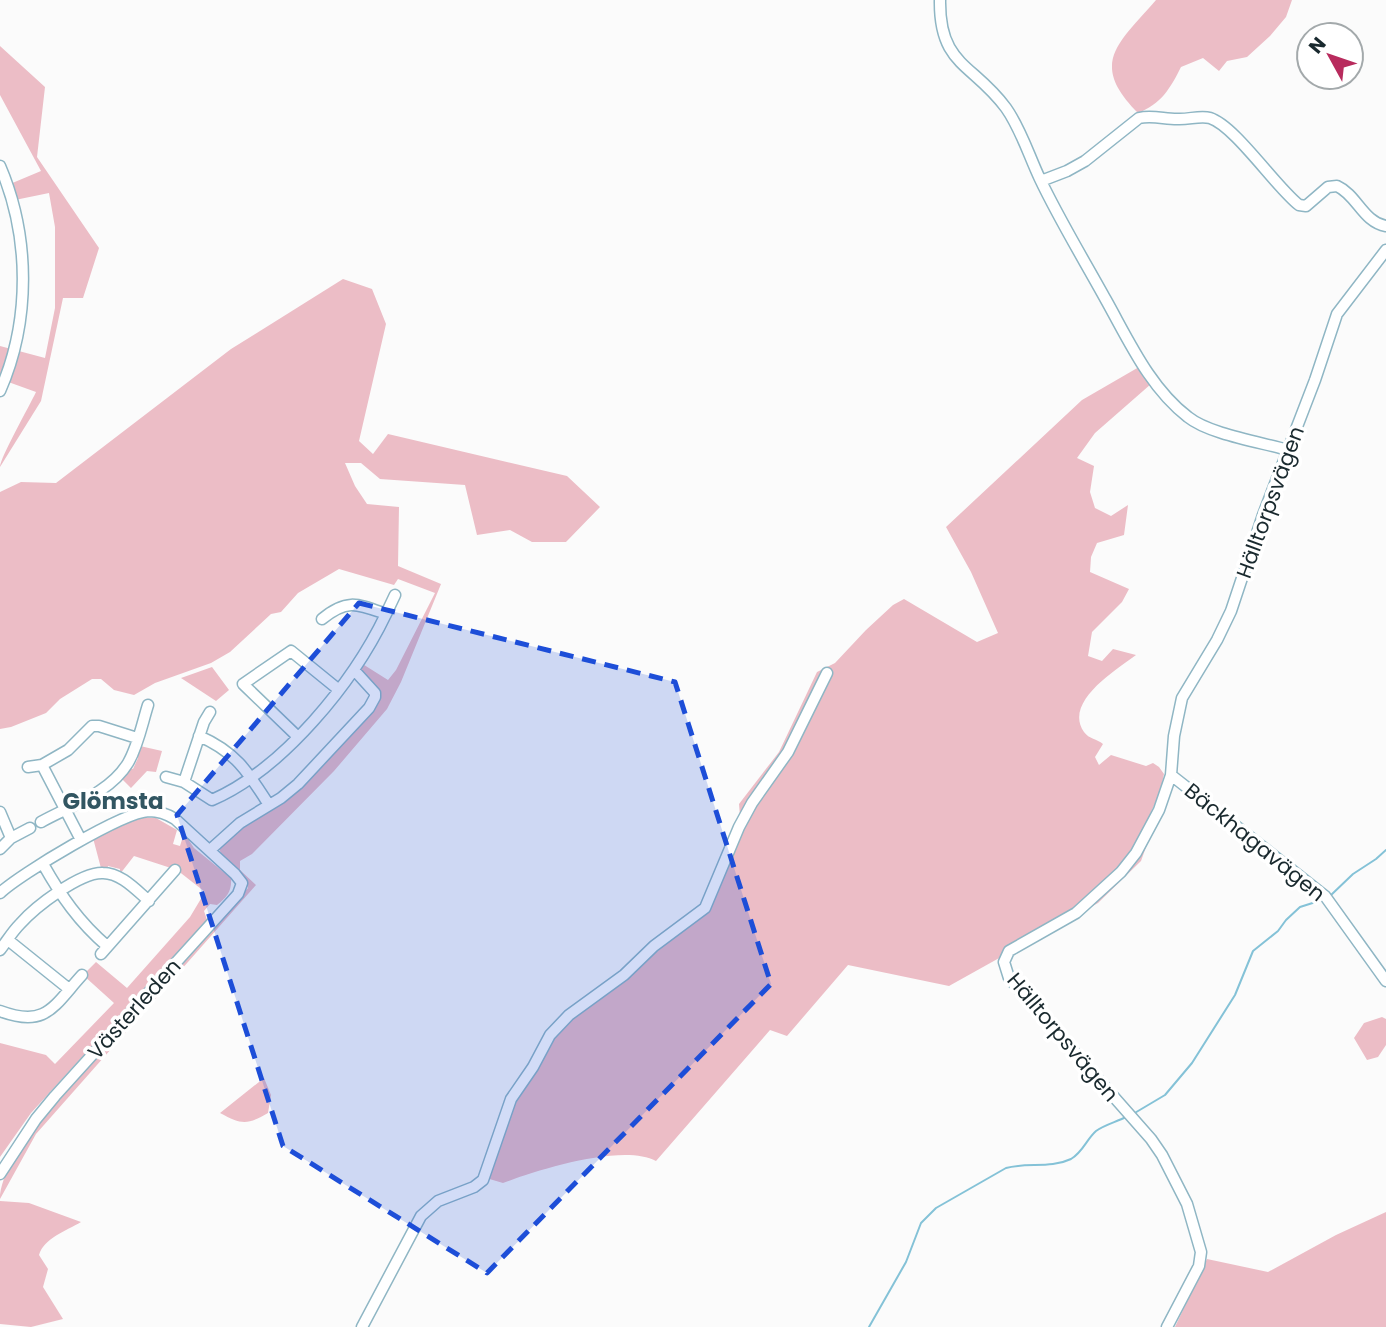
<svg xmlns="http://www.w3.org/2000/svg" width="1386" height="1327" font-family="Poppins,sans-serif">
  <rect width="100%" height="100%" fill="#fbfbfb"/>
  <path fill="#ecbdc6" d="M1156 0H1292L1286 17 1270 36 1247 57 1227 61 1219 71 1203 58 1181 67C1170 89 1161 104 1138 113 1088 63 1119 43 1156 0Z
    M0 46 45 87 37 157 99 248 83 298H63L41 401 0 467C0 458 30 405 36 392L0 379V346L45 358 55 308V227L49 193 15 200 10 184 41 171 0 95Z
    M343 279 372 289 386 324 359 441 373 454 388 434 567 476 600 507 566 542H532L510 530 477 535 465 485 380 479 361 463H345L355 486 367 504 399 507 398 566 441 584 401 682 387 709 334 771 252 854 240 861V870L256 885 36 1134 0 1199C0 1149 102 1050 136 1011 174 970 211 929 248 888 243 871 223 864 219 848L233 834 279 804 375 702C369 690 357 676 361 663L388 680 396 670 435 593 398 579 394 585 339 569 298 593 281 612 271 614 230 652 211 663 155 683 134 695 114 690 101 679H92L60 699 46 713 11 727 0 729V492L21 482 56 483 231 349Z
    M1139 367 1151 384 1095 433 1077 458 1094 466 1090 492 1095 508 1111 516 1128 505 1124 535 1097 543 1091 557 1090 572 1129 589 1122 602 1092 632 1088 656 1102 661 1113 649 1136 655C1116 670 1063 702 1084 732 1089 739 1097 739 1103 744L1095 757 1099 765 1111 755 1146 766 1153 763 1159 767 1164 774 1160 793 1150 814 1156 819 1141 861 1098 903 949 986 848 965 787 1036 770 1030 656 1161C623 1143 537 1170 503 1183L486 1178 512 1103 553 1036 577 1014 611 992 710 905 741 828 739 804 779 752 817 672 835 663 866 630 893 605 904 599 977 642 998 633 971 572 946 527 1082 400Z
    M212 667 229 690 216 701 181 678Z
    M140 746 162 751 156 772 147 771 131 788 120 777 128 767 133 769 138 758 135 755Z
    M133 817 156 818 177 830 173 844 180 846 184 833 194 848 231 878C232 891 227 897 217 905L210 904 204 911 207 920 31 1113 0 1157V1043L46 1055 55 1064 114 1003 83 975 96 962 127 988 190 917 205 892 177 870 134 856 120 874V869L108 866 107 871 102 872 93 838Z
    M1382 1017 1386 1019V1045L1378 1057 1367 1060 1354 1038 1364 1023Z
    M264 1078 271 1095 268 1113C247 1125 242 1125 220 1113Z
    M0 1201 29 1203 81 1222C66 1231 44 1238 39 1255L48 1269 43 1287 63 1319 31 1327 0 1324Z
    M1386 1212V1327H1175L1207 1259 1268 1272 1336 1235Z"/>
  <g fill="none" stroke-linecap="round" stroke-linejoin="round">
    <path stroke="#84c2d7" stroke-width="2" d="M1330 896 1353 874 1376 859 1386 850
      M1133 1114 1165 1095 1192 1063 1235 995 1253 951 1278 931 1286 920 1300 907 1322 900
      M869 1327 906 1262 921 1223 936 1208 1006 1168C1028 1162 1050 1169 1071 1159 1083 1152 1086 1140 1096 1131 1104 1125 1116 1122 1126 1117"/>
    <g stroke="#8fb6c4" stroke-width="13">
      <path id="minor" d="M940 0C939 66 973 63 1006 108 1021 129 1029 156 1040 179 1060 221 1084 260 1106 300 1129 341 1150 388 1188 417 1209 434 1260 442 1288 450
        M0 166C30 236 31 320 0 391
        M1041 181 1067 171 1085 161 1139 118C1152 115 1164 119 1177 119 1188 120 1200 115 1210 118 1235 126 1275 186 1299 205L1306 206 1328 187 1337 186C1357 195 1363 222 1386 226
        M386 614 395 595
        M210 712 204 722 184 782 212 800C283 769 353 683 386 614 358 604 347 598 322 619
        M199 736C236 752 248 772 269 805
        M297 736 243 684 291 651 339 690
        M42 765 81 840
        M28 767 42 765 68 750 92 726H99L137 738
        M1171 775 1325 896 1386 981
        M166 777 184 782
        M0 812 11 838
        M41 822C70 806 110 793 128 763 138 746 142 724 148 705
        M0 849 11 838 30 828
        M210 850 240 823 281 798 298 784 369 708 375 697V693L355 671
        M43 864C61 896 79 922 107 946
        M0 893C20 874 123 812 149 811 158 811 167 814 175 819L235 874 242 883 238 894 55 1096 36 1119 0 1174
        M8 940 69 989
        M0 950C7 941 12 932 20 924 35 907 80 872 103 873 121 873 136 890 149 901
        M101 954 175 870
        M0 1011C46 1028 53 1007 82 975
        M362 1327 421 1216 438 1201 474 1187 483 1180 511 1099 533 1067 550 1035 569 1015 624 975 654 946 705 908 739 827 752 803 788 752 827 673
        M1167 1327 1199 1266 1201 1252 1187 1204 1162 1155 1151 1139 1009 978 1004 962 1009 951 1076 913 1121 872 1136 853 1159 810 1171 775 1174 736 1182 698 1217 640 1231 611 1263 515 1315 380 1337 314 1386 250"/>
    </g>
    <use href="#minor" stroke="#fff" stroke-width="10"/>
  </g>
  <path fill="#1d4ed8" fill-opacity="0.2" stroke="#1d4ed8" stroke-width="5" stroke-dasharray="14 9" stroke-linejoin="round" d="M359 603 675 682 771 984 487 1273 283 1146 177 815Z"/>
  <g text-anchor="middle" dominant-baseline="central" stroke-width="7" stroke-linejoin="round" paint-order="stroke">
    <g font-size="21" fill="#19292e" stroke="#fff">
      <text transform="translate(1270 502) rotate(-70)">Hälltorpsvägen</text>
      <text transform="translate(1255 842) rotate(39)">Bäckhagavägen</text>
      <text transform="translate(134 1009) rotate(-48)">Västerleden</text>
      <text transform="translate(1063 1037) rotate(50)">Hälltorpsvägen</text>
    </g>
    <g font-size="23" font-weight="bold" fill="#325662" stroke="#fff">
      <text x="113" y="801">Glömsta</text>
    </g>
  </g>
  <g transform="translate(1330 56) rotate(310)"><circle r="33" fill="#ffffff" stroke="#a3a9ab" stroke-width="2"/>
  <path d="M0-5L12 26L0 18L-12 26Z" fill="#b82b5d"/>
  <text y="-10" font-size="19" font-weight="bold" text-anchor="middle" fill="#19292e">N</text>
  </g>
</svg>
